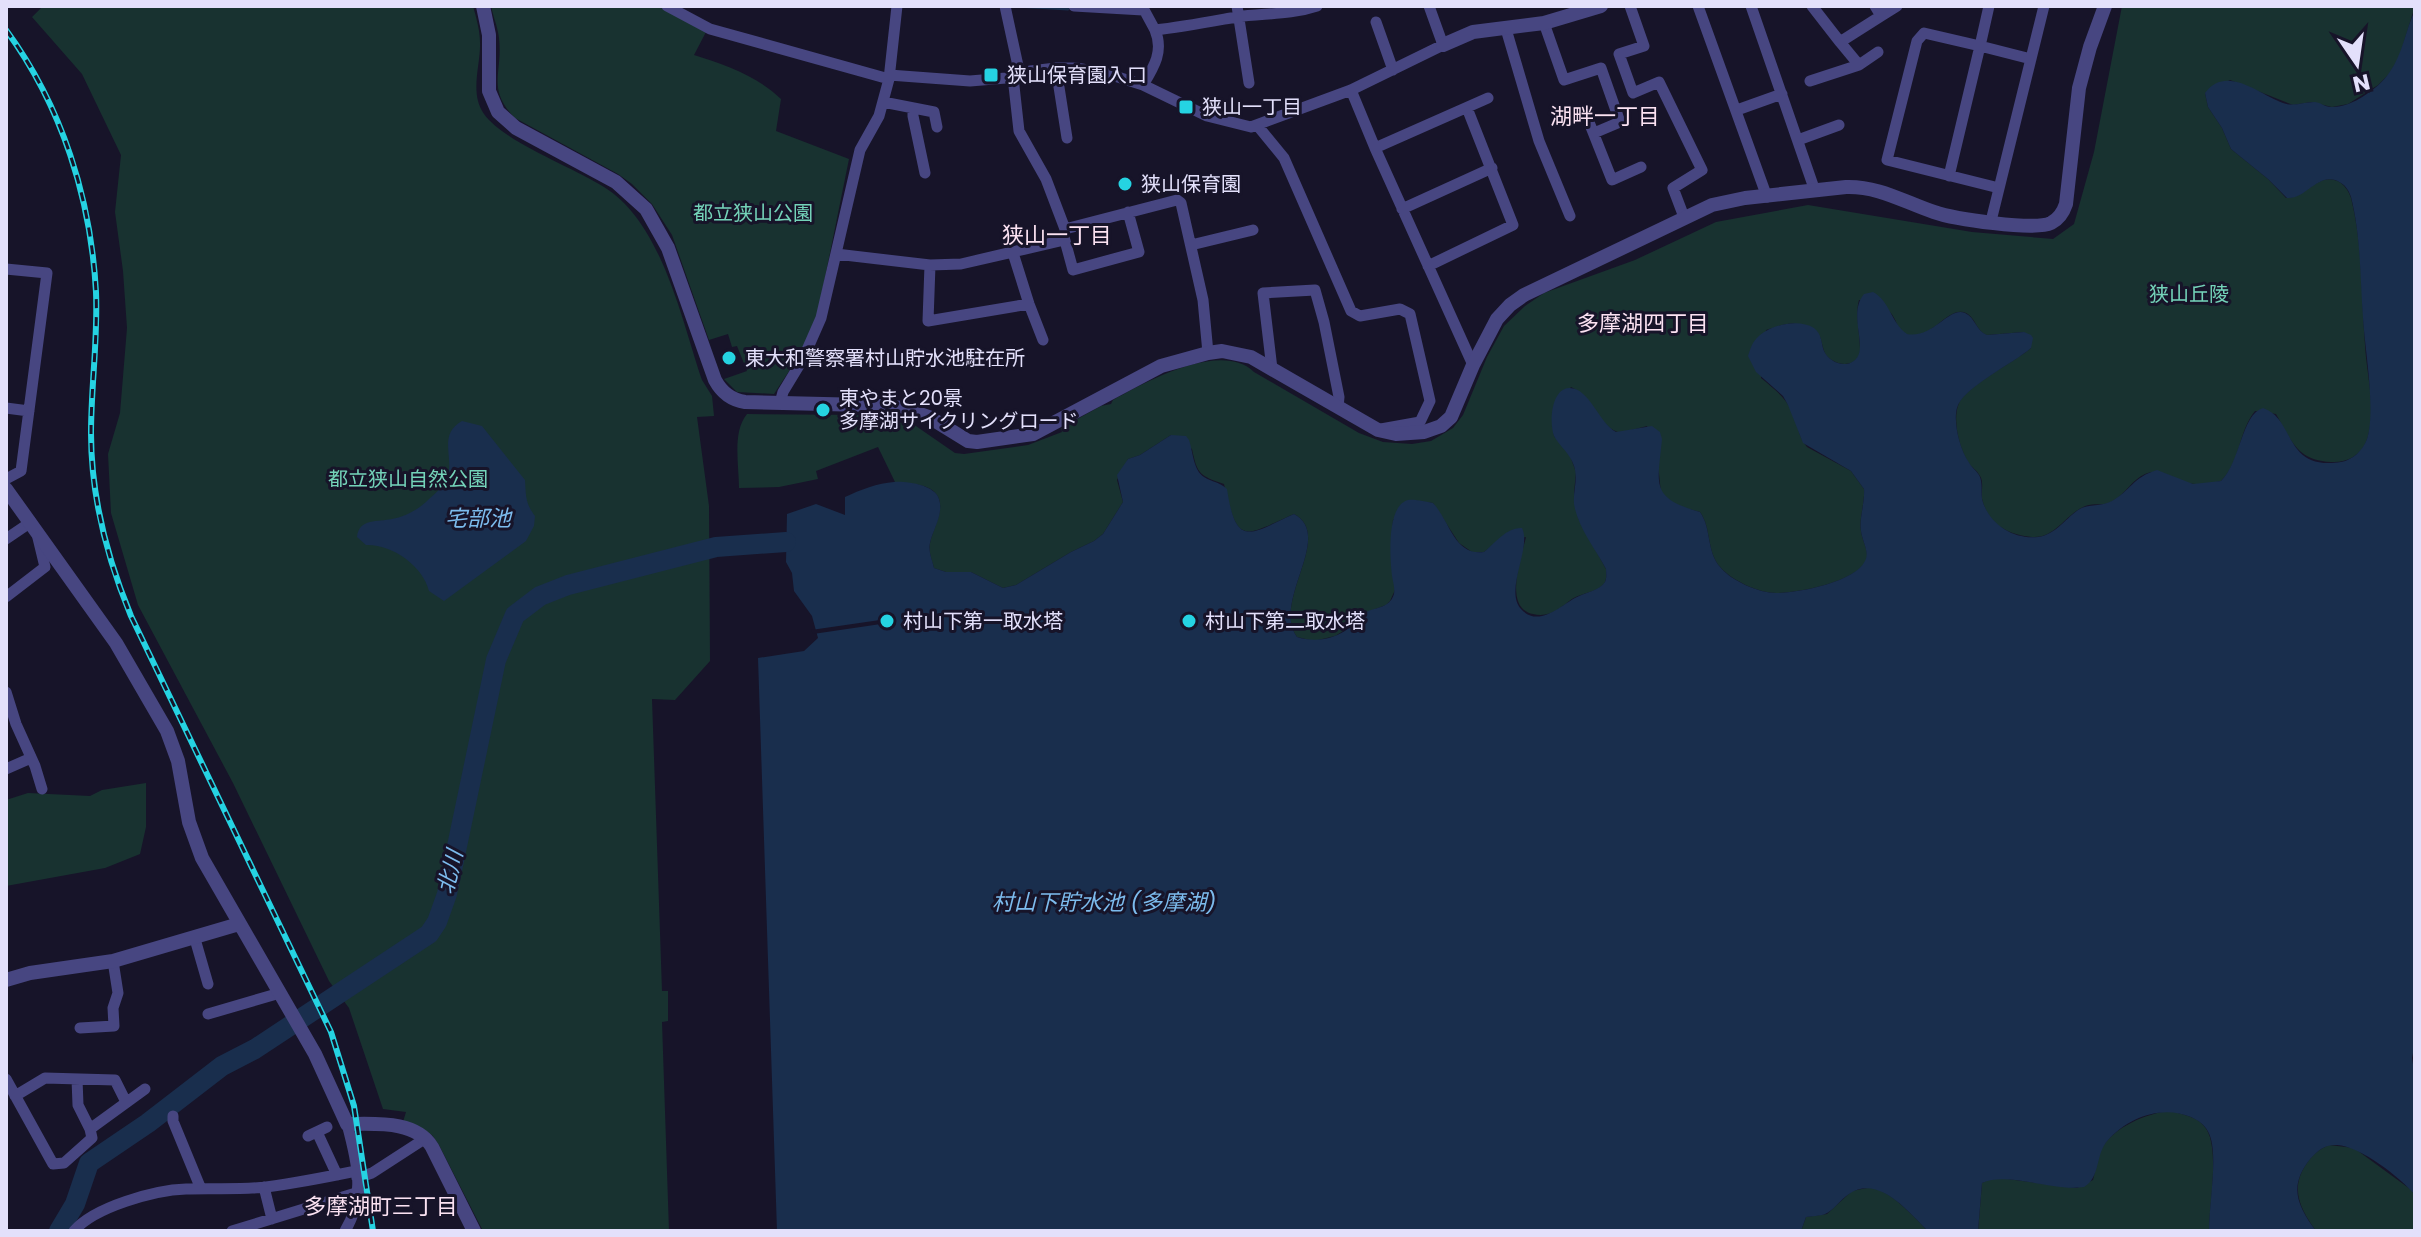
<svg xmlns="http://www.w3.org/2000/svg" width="2421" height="1237" font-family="Poppins,'Noto Sans JP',sans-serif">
  <rect width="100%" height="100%" fill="#171429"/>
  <path fill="#183230" d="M43 6H473C476 17 480 30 480 42 481 65 469 93 484 114 504 142 573 167 604 187 662 223 681 318 702 380L712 396 714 416 697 417 709 506 710 661 675 700 652 699 662 991H668V1021L662 1022 669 1231H483L439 1145 432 1135 403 1122 406 1112 383 1109 349 1008 329 981 233 783 138 605 111 513 108 454 120 413 127 328 123 271 115 212 121 155 82 74 32 17Z
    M491 6H659L706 32 694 55C726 65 757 76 781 99L776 131 849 159 817 317 799 356 774 394 737 392 724 379 747 371 737 346 732 347 728 334 709 340 672 235 652 204 632 184 618 174 515 118C486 88 503 74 499 38 498 28 493 16 491 6Z
    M2122 6H2415L2399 58 2389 74 2378 85 2348 104 2332 107 2311 102 2293 105 2230 80 2205 93 2208 107 2222 128 2231 149 2268 179 2286 198C2306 198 2320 169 2341 183 2346 187 2349 192 2351 198 2363 245 2361 297 2365 345 2366 366 2373 399 2371 418 2370 426 2369 435 2366 442 2360 456 2346 463 2331 462 2297 461 2291 440 2276 414L2255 411C2238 432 2241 461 2221 481 2209 484 2197 486 2185 482 2169 478 2162 467 2145 474 2132 480 2125 494 2113 501 2105 506 2097 503 2089 505 2067 510 2057 539 2032 537 2008 535 1988 524 1982 499 1981 492 1984 482 1980 476 1977 470 1971 467 1968 462 1959 447 1952 419 1959 403 1968 385 2013 363 2031 348L2024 332 1987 335C1976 331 1976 318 1966 313 1948 305 1931 341 1909 335 1896 331 1897 318 1889 311 1883 305 1867 303 1859 300 1854 316 1863 348 1859 356 1851 369 1833 364 1826 355 1823 350 1822 342 1820 337 1796 320 1794 321 1766 330L1761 378C1773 388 1785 397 1792 411 1798 423 1798 437 1807 447L1851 471 1864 489C1865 503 1859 518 1861 531 1862 541 1870 552 1866 561 1855 582 1798 593 1776 593 1759 593 1733 581 1721 568 1706 552 1712 529 1700 512L1677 506 1661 493 1659 474 1647 426 1620 433C1596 425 1595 398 1571 387L1552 415 1553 428 1554 436 1569 453 1576 472 1574 493 1578 518 1606 569C1606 574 1607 577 1605 582 1600 592 1581 593 1572 599 1560 608 1550 618 1533 614 1503 608 1521 558 1526 537L1494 544 1484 552H1472L1459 543 1433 503 1410 500 1393 520 1391 549 1395 590 1390 601 1386 605 1362 614 1353 625 1335 636 1314 641 1297 637C1271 601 1335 536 1294 514 1242 537 1238 546 1224 484 1200 476 1197 474 1192 449L1171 435 1140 455 1128 459 1117 480 1123 502 1103 534 1094 541 1071 552 1016 585 1003 588 971 572H946L934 568C932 560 928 551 930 543 933 527 950 503 932 490 924 484 906 483 895 482L878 447 816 471 818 479 779 487 739 488C739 465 732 432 747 414L864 415 885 421 913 424 955 453 964 454 1028 445 1062 432 1061 428 1101 406 1111 404 1113 400C1146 382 1221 340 1254 372L1359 433 1383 442 1412 444 1431 441 1453 428 1463 415 1487 357 1504 326 1525 306 1544 293 1635 260 1716 222 1808 205 1972 232 2053 239 2074 224 2094 152Z
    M146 783V827L140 854 105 868 6 886V800L28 793 90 796 102 790Z
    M2170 1111C2181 1114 2196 1116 2204 1126 2221 1144 2209 1206 2209 1231H1978L1982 1183 1992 1178H2000L2077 1188 2093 1180C2096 1170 2096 1157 2102 1148 2114 1127 2147 1113 2170 1111Z
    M2329 1145 2354 1148 2410 1189 2415 1195V1231H2316C2301 1210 2290 1190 2305 1166 2312 1155 2318 1150 2329 1145Z
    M1872 1187C1894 1194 1912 1215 1928 1231H1801L1806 1217 1827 1214 1852 1191Z"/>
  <path fill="#192e4d" d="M2415 10V1043L2412 1058 2415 1076V1195C2400 1177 2360 1146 2337 1145 2326 1144 2318 1150 2311 1158 2288 1186 2297 1205 2316 1231H2209C2209 1205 2217 1162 2211 1139 2208 1128 2202 1122 2191 1117 2162 1105 2129 1117 2108 1140 2095 1154 2101 1177 2084 1187 2053 1192 2008 1171 1982 1183L1978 1231H1928C1908 1212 1879 1174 1849 1194 1841 1199 1833 1211 1825 1214 1820 1216 1812 1216 1806 1217L1801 1231H777L758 658 804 651 818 638 812 616 794 591 792 573 786 562 787 514 816 504 845 515V497C860 490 878 483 894 482 907 481 935 485 939 499 944 514 933 529 930 543 928 551 932 559 934 568L946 572H971L1003 588 1016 585 1071 552 1094 541 1103 534 1123 502 1117 475 1128 459 1140 455 1171 435 1186 436 1189 440C1193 451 1193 470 1204 477 1212 482 1220 482 1227 489 1236 549 1250 534 1294 514 1335 536 1271 601 1297 637 1315 643 1336 639 1350 627 1355 623 1359 617 1363 614 1374 606 1389 610 1394 594 1395 588 1393 582 1392 576 1390 558 1386 506 1408 500 1416 499 1426 502 1433 503 1450 521 1454 556 1484 552 1496 542 1507 527 1522 528 1532 548 1504 590 1521 609 1539 629 1562 604 1577 597 1585 593 1600 590 1605 582 1607 577 1606 574 1606 569 1596 550 1580 530 1575 509 1571 495 1579 481 1574 466 1570 453 1560 447 1554 436 1549 423 1551 389 1569 388 1589 387 1599 423 1616 432L1652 426 1660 432 1662 439C1658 484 1649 498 1700 512 1712 529 1706 552 1721 568 1732 581 1759 593 1776 593 1798 593 1855 582 1865 561 1870 552 1862 541 1861 531 1859 518 1865 503 1864 489L1851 471 1803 443 1788 405 1783 396 1756 372 1748 356C1750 350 1752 343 1756 339 1768 325 1798 318 1814 328 1822 334 1821 343 1824 351 1829 362 1845 369 1855 360 1869 348 1847 314 1864 294L1873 292C1890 301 1891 323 1907 334 1933 339 1949 306 1965 313 1975 317 1976 331 1987 335L2024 332 2031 335 2033 338 2031 348C2014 363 1962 388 1957 408 1953 423 1960 449 1968 461 1971 467 1976 470 1979 475 1983 482 1981 492 1982 499 1988 523 2013 540 2038 537 2055 535 2064 520 2078 510 2089 503 2101 507 2112 501 2130 491 2133 477 2157 470L2193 484 2221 481C2241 461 2241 415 2263 408 2296 419 2283 471 2341 462 2353 460 2363 450 2367 439 2376 410 2365 351 2363 318 2360 279 2361 236 2351 197 2349 191 2346 186 2341 183 2319 169 2307 200 2287 198L2268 179 2231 149 2222 128 2208 107 2205 93C2226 64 2259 94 2283 103 2294 107 2303 102 2314 102 2320 102 2325 107 2331 107 2351 108 2378 89 2389 73 2403 54 2405 31 2415 10Z
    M462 421 482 426 525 480C526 495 525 503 535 516L534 526 526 541 444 601 429 591C423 566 392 544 366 545L357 537C359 518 378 522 392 519 404 517 417 510 426 502 433 495 444 487 447 478 455 458 437 435 462 421Z"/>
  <path fill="#171429" d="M880 620 881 624 813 634 811 630Z"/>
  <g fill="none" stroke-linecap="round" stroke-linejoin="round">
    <path stroke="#192e4d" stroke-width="3" d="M1014 6 1068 9"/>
    <path stroke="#192e4d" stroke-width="20" d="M59 1231 75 1204 89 1163 148 1123 222 1066 255 1049 429 934 437 922 447 894 496 660 515 615 540 596 568 585 716 547 786 542"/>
    <path stroke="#474681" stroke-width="11" d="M667 6 710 29 889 79
      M1005 6 1020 75
      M1074 6 1143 10
      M1142 6 1155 30C1182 27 1208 22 1236 17 1264 13 1290 15 1317 6
      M1237 6 1249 83
      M1630 6 1644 46 1619 54 1633 93 1659 82 1702 170 1673 188 1684 217
      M1698 6 1767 197
      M1751 6 1815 191
      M1812 6 1840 42 1881 16
      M1875 6 1881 16 1897 6
      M1989 6 1980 46 2031 59
      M1376 22 1393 70
      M1544 23 1564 80 1601 68 1620 122 1594 133
      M1506 29 1539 141 1570 216
      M1859 65 1878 52
      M1056 68 1067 138
      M889 75 970 81 1006 78 1030 71 1056 68H1076L1105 73 1143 85 1207 116 1251 127 1351 90 1443 45 1429 6
      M1810 81 1859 65 1840 42
      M1143 85C1154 67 1164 51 1155 30
      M1351 90 1375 148 1473 365
      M883 102 934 112 937 127
      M913 108V116L925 173
      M1737 110 1782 94
      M1587 117 1612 180 1641 167
      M1257 125 1284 158 1351 311 1360 316 1400 309 1410 314 1430 401 1420 422 1381 429
      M1798 140 1839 125
      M1375 148 1488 98
      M1949 176 1980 46 1924 33 1917 41 1887 160 1999 188
      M1402 209 1492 168
      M1991 221 2044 6
      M1065 229 1177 200 1181 203 1203 300 1208 353
      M1064 237 1073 270 1139 252 1128 212
      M1191 245 1253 230
      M1013 253 1029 304 1043 340
      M836 254 930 265 961 264 1060 241 1064 237 1065 229 1046 179 1019 131 1013 77
      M930 265 928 321 1029 304
      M1428 266 1513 225 1467 108
      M6 269 47 273 21 471 6 479
      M1272 369 1263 293 1315 290 1324 322 1339 397 1338 407
      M780 403 783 392 803 359 821 318 860 150 879 116 889 79 897 6
      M6 408 29 411
      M6 539 31 522
      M6 597 45 567 38 538
      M6 692 16 724 35 766 42 789
      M6 769 31 758
      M195 939 208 984
      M208 1014 280 993
      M80 1028 114 1026 113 1008 118 993 113 961
      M6 1079 53 1164 64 1163 92 1138 90 1129 145 1089
      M77 1079 78 1105 90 1129
      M15 1096 45 1078 115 1080 126 1102
      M173 1116V1121L201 1189
      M317 1132 337 1175
      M308 1136 327 1127
      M357 1178 372 1173 426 1138
      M264 1187 272 1219
      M74 1231C94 1207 155 1190 186 1189 213 1188 239 1190 266 1187 296 1183 327 1177 356 1171
      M232 1231 359 1192
      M345 1231C366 1197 357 1161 347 1124"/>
    <path stroke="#474681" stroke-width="14" d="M483 6 489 35V91L498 112 516 128 616 182 646 209 668 248 715 380C722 393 731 400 745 402L865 405 903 408 929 417 968 441 977 442 1033 434 1161 366 1208 353 1222 351 1251 357 1378 430 1396 434 1424 432 1441 426 1451 417 1473 365 1497 319 1510 305 1524 295 1712 205 1745 198 1846 187C1879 186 1904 202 1934 212 1954 219 2034 231 2051 223 2059 219 2063 213 2066 204L2079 88 2090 47 2105 6
      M1443 45 1473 32 1544 23 1601 6
      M6 489 116 643 167 731 178 761 189 822 202 858 315 1054 347 1124C375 1124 416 1120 432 1147L474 1231
      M6 980 30 973 113 961 239 924"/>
    <g stroke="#25d3e2" stroke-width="6">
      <path id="rail" d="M6 30C62 106 91 199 96 292 98 339 91 386 91 433 91 496 107 558 131 616L331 1032 354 1106 373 1231"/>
    </g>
    <use href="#rail" stroke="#171429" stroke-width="3" stroke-dasharray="9" stroke-linecap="butt"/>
  </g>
  <g fill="#25d3e2" stroke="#171429" stroke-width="3">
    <rect x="983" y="67" width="16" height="16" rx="4"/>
    <rect x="1178" y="99" width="16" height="16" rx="4"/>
    <circle cx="1125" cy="184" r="8"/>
    <circle cx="729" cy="358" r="8"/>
    <circle cx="823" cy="410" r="8"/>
    <circle cx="887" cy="621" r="8"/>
    <circle cx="1189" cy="621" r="8"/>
  </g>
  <g text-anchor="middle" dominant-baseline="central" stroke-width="6" stroke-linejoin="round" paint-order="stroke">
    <g font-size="20" fill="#e3e0fb" stroke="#171429" text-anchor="start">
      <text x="1007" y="75">狭山保育園入口</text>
      <text x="1202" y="107">狭山一丁目</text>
      <text x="1141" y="184">狭山保育園</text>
      <text x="745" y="358">東大和警察署村山貯水池駐在所</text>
      <text x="839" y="398">東やまと20景<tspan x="839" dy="23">多摩湖サイクリングロード</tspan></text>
      <text x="903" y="621">村山下第一取水塔</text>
      <text x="1205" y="621">村山下第二取水塔</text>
    </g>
    <g font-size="20" fill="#74d3b9" stroke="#171429">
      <text x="753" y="213">都立狭山公園</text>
      <text x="2189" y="294">狭山丘陵</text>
      <text x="408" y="479">都立狭山自然公園</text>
    </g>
    <g font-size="22" fill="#fbe2f2" stroke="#171429">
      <text x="1605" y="116">湖畔一丁目</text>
      <text x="1057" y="235">狭山一丁目</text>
      <text x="1643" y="323">多摩湖四丁目</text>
      <text x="381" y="1206">多摩湖町三丁目</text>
    </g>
    <g font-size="22" font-style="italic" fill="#7cbbed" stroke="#171429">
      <text x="478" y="518">宅部池</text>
      <text transform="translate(450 872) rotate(-76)">北川</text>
      <text x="1104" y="902">村山下貯水池 (多摩湖)</text>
    </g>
  </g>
  <rect width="2421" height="1237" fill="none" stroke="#e3e0fb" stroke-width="16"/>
  <g transform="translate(2357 64) rotate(167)" stroke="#171429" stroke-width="6" paint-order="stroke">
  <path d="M0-6L14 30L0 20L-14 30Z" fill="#e3e0fb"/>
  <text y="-12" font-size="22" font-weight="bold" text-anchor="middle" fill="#e3e0fb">N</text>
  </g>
</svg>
